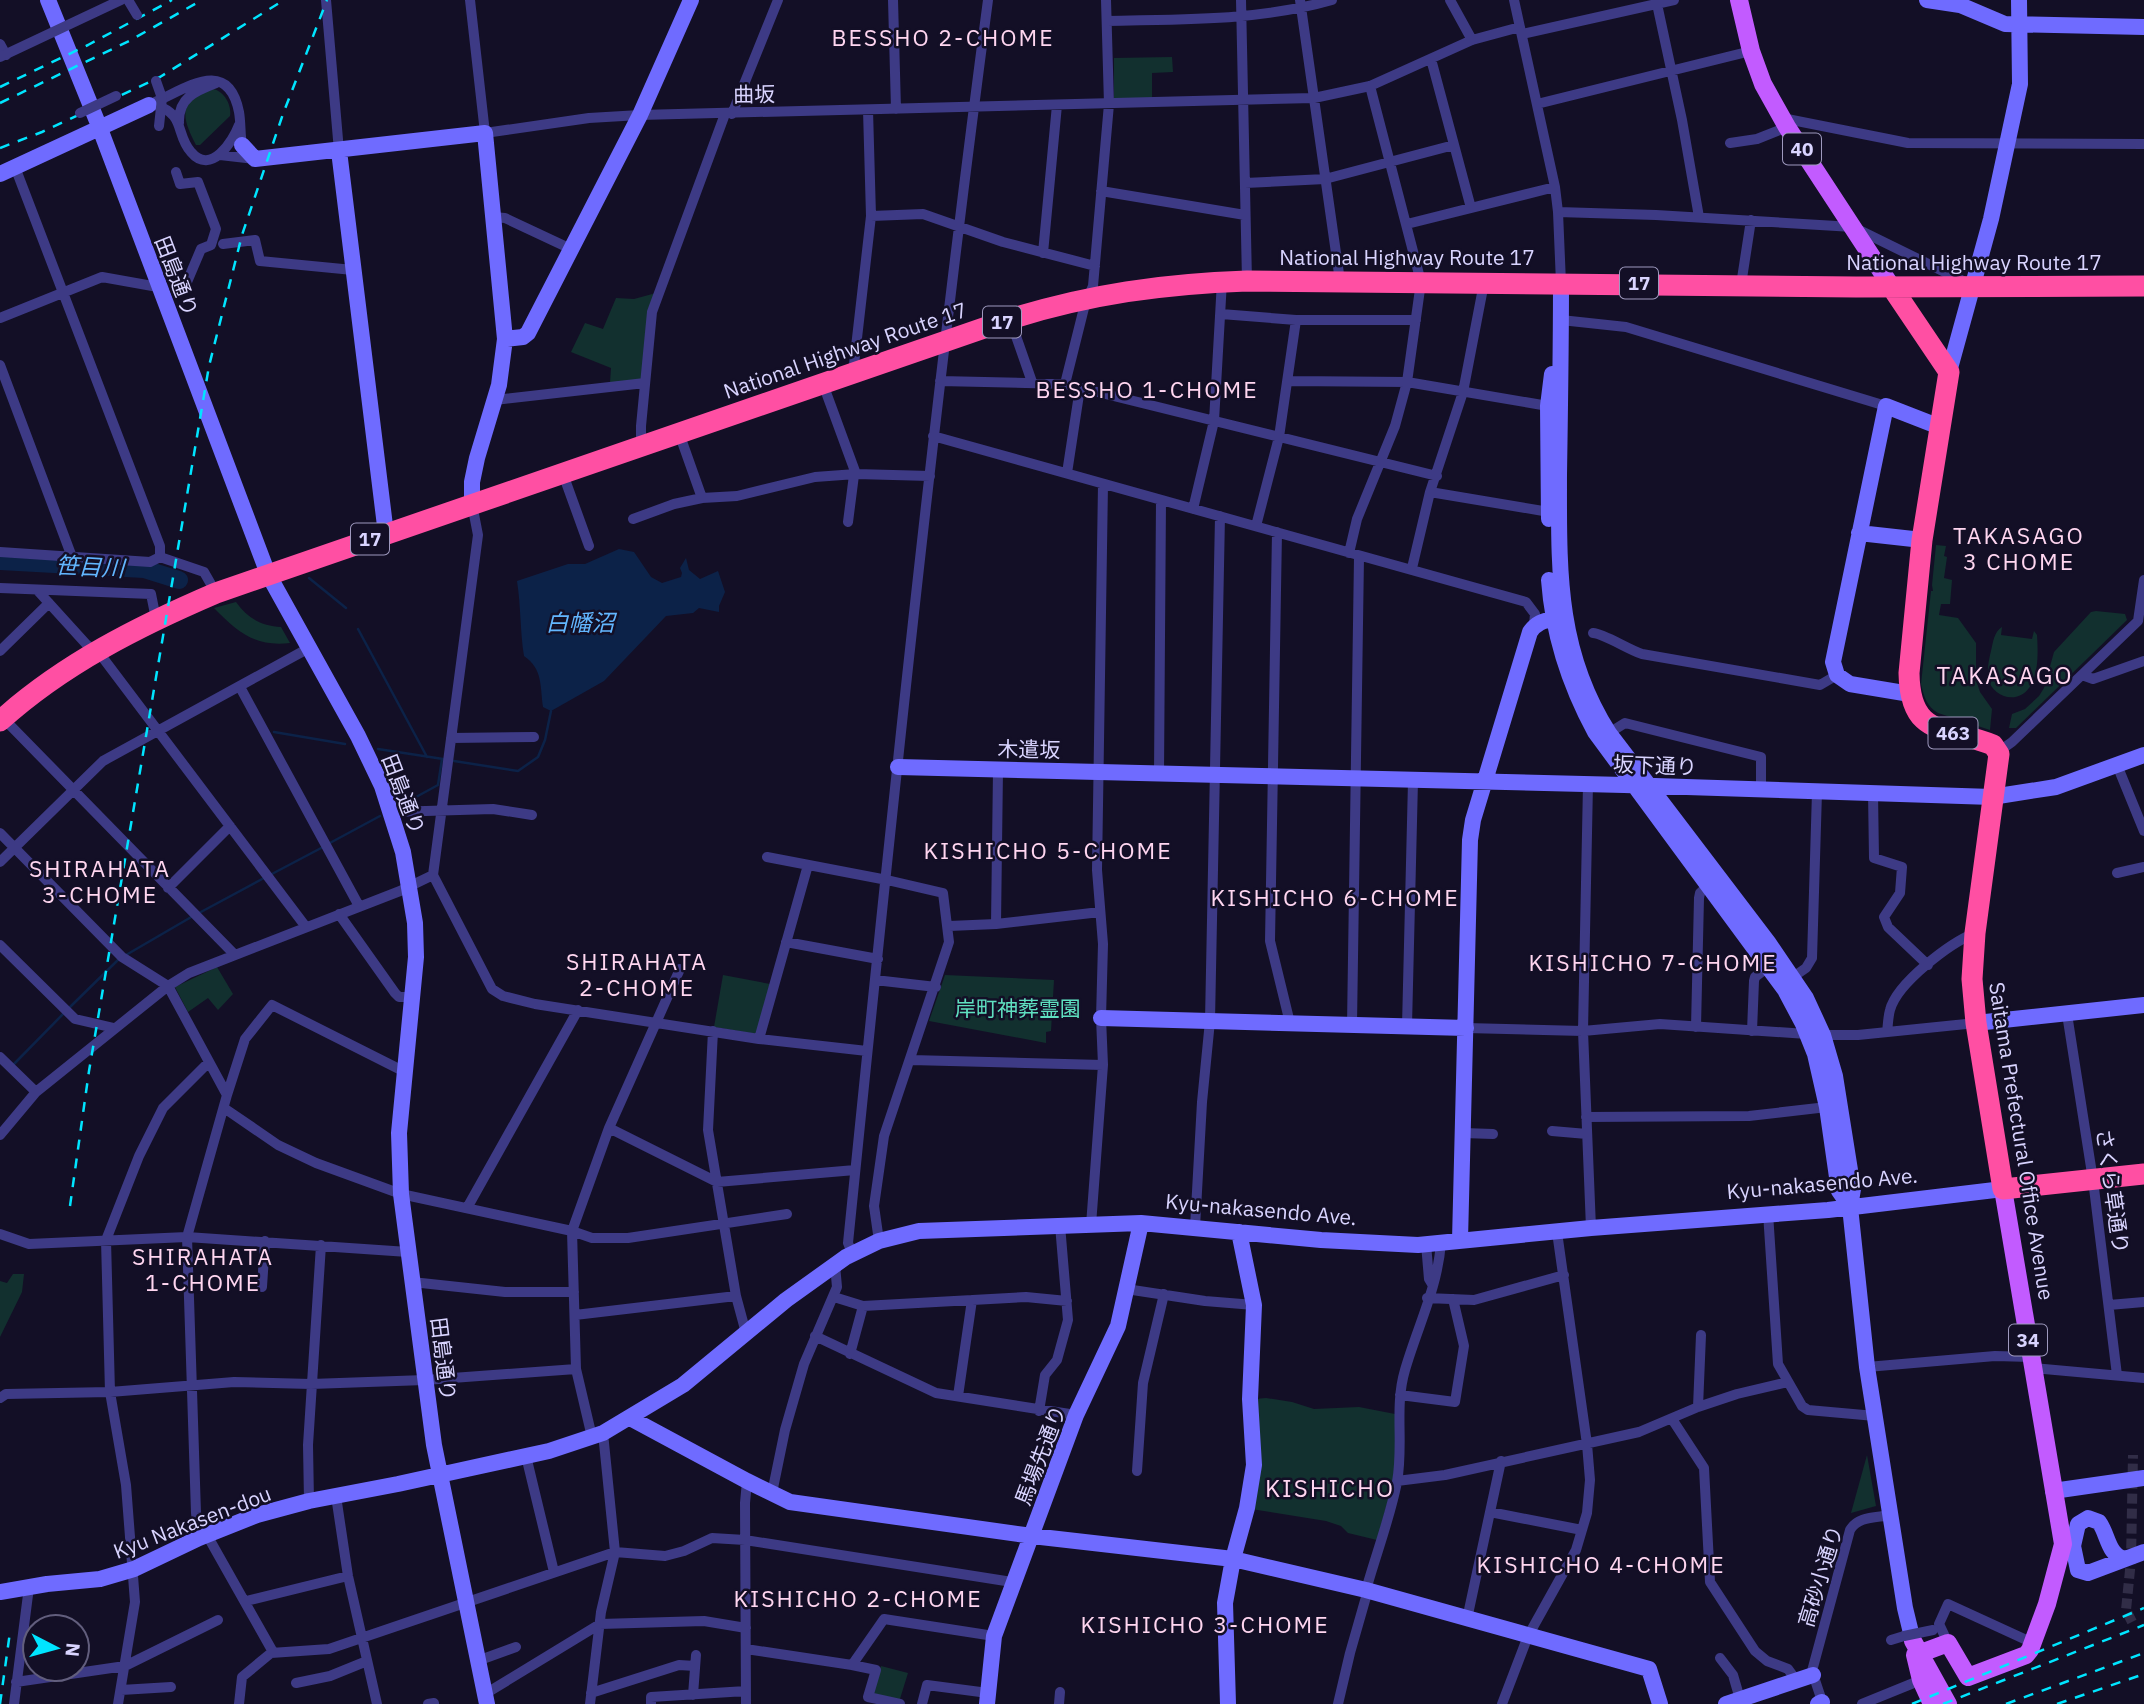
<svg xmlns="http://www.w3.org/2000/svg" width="2144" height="1704" font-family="'IBM Plex Sans','Noto Sans JP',sans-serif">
  <rect width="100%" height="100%" fill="#130f26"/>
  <path fill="#12302f" d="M1172 57 1173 72 1152 73V98L1114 99V58Z
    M213 89C224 91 232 105 230 116L200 145H196C181 116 178 101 213 89Z
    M656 293 641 380 610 383 611 368 571 352 585 323 603 329 616 298 634 299Z
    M1936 545 1946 546 1944 556 1947 557 1944 578 1952 580 1950 604H1941L1939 615 1958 618 1976 643V680L1980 692 1992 709 1990 730 1938 713C1927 707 1924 697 1921 684L1931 591H1933L1932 585Z
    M236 602C247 618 261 626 281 627L290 643C254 647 238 632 214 608Z
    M2096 611 2125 614 2127 620 2016 728H2009L2012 714 2025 709 2039 696 2044 688 2054 652 2091 612Z
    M2002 627 2001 635 2032 639 2034 631 2037 635C2038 650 2039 676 2029 688 2017 705 1992 697 1988 678 1987 669 1989 659 1991 651 1993 642 1994 632 2002 627Z
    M217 967 233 994 218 1010 208 998 188 1012 175 987Z
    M723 975 770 984 756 1034 714 1027Z
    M945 975 1054 980 1051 1031 1046 1032V1043L929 1021Z
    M13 1274H24L22 1292 0 1337V1281L7 1283Z
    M1266 1398 1292 1402 1314 1409 1359 1407 1395 1414V1475L1377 1540 1348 1533 1341 1526 1326 1521 1251 1509 1255 1399Z
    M1867 1455 1876 1506 1851 1513Z
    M881 1666 908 1673 899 1702 870 1695Z"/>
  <path fill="#0c2248" d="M619 549 634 552 651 577 662 583 681 577 682 573 680 568 686 558 689 570 700 579 718 571 725 592 719 606V612L699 608 693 613 666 616 604 681 551 711 543 707C540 686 543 669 524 656 520 631 521 606 517 581L568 564H585Z"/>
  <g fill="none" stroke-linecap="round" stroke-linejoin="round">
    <path stroke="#0c2248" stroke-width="2.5" d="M309 578 346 608
      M358 629 427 757
      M274 732 345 744
      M378 749 443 759
      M454 761 518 771 538 757 545 740 551 711
      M405 803 438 785 442 759
      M328 844 380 816
      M270 875 323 847
      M199 913 264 878
      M126 955 193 916
      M70 1007 120 958
      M14 1064 65 1012"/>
    <path stroke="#0c2248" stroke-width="18" d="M0 561 144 569 179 580"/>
    <path stroke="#312d47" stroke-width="10" stroke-dasharray="10 5" stroke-linecap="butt" d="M2132 1622 2126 1610 2131 1560 2133 1455"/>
    <path stroke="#3d3a85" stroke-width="10" d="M326 0 339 151
      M470 0 485 133 589 118 640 115 1314 98 1370 86 1472 40 1520 27
      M893 0 896 109
      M1241 0 1247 281
      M1300 0 1340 281
      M1450 0 1472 40
      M1514 0 1555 187 1558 212 1561 283
      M1657 4 1682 120 1699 217
      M1107 21C1183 19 1259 21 1332 0
      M1522 34 1674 0
      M0 44 6 55
      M1431 59 1471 208
      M155 102C187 88 228 57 239 112 241 123 240 135 242 145
      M1537 104 1751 51
      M155 105C186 114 175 134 191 152 211 176 233 141 239 125
      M732 114 778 0
      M1782 118 1908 143 2144 144
      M179 123C178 98 195 91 216 83
      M1730 143 1757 139 1787 127
      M220 155 255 159
      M15 167 160 546V557L204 572 216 593
      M176 172 180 184 198 182 216 229 211 245 201 249 187 282
      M1245 183 1325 179 1454 145
      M1101 191 1245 215
      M1558 212 1656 215 1853 227 1963 281
      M871 216 923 214 1003 242 1095 266
      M493 217 505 218 571 249
      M1407 224 1555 187
      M223 244 255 240 260 261 353 270
      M1043 253 1057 105
      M1741 285 1751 220
      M1221 314 1296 320H1416
      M0 318 102 277 158 287
      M1010 319 1032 382
      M1561 320 1626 327 1886 406
      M0 365 72 557
      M853 373 871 216 868 110
      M940 381 1065 384 1437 476
      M1289 381 1407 382 1548 406
      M823 384 856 474
      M1065 384 1084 308 1093 286 1109 104 1106 0
      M495 400 645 383
      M679 433 702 498
      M933 436 1526 602 1535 614 1534 625
      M641 446V426L652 312 725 114
      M1067 473 1080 388
      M563 474 589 546
      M1430 492 1549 512
      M472 504 478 535 433 875 492 989 503 996 535 1004 759 1039 867 1051
      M1193 509 1214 421 1222 281
      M633 519 674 504 702 498 737 496 815 477 856 474 930 476
      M848 522 854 475
      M1256 526 1279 437 1296 320
      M1277 532 1270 941 1290 1023
      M0 552 150 562 160 557
      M1349 553 1357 519 1395 426 1407 382 1421 282 1370 86
      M1412 568 1430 492 1463 392 1484 283
      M0 588 151 594 156 619
      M38 591 87 645 103 658 306 927
      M1593 633C1605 634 1627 649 1642 654L1820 685 1837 675
      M0 651 49 603
      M2082 675 2093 679 2144 661
      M240 687 359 906
      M2 717 234 954
      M1609 733 1625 723 1761 757V791
      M451 738 534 737
      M1998 752 2012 742 2138 621 2144 580
      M2117 765 2144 831
      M1159 774 1161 500
      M1588 784 1583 1031 1591 1228
      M1873 793 1874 858 1902 867 1900 893 1884 917 1888 927 1928 965
      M392 812 493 809 532 815
      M0 833 122 957 168 986 227 1095
      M767 857 887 880 943 893 949 942 884 1136 874 1206 879 1241
      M0 862 103 761 309 648
      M2117 873 2144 867
      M168 888 230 826
      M339 914 395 993 399 997H413
      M996 924 998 770
      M949 926 996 924 1100 912
      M786 942 878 959
      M0 945 75 1019 114 1028
      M1793 977 1806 968 1812 958 1817 792
      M875 980 936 987
      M2067 1014 2093 1180 2117 1375
      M1352 1025 1359 557
      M1407 1026 1413 781
      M1696 1027 1699 898 1700 893 1709 885
      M1466 1028 1583 1031 1660 1024 1807 1034
      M713 1031 708 1130 736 1296 746 1333
      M1752 1031 1754 981 1755 977 1768 967
      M1887 1032C1888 1025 1888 1017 1890 1010 1897 983 1950 943 1975 933
      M1823 1035H1858L1976 1023
      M759 1039 808 865
      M0 1057 36 1092
      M911 1060 1103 1065
      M224 1108 278 1145 316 1163 401 1194 572 1231 592 1238H628L787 1214
      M1586 1117 1749 1116 1827 1107
      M609 1128 717 1182 855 1170
      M1552 1131 1587 1134
      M1463 1133 1493 1134
      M0 1135 36 1092 168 986 189 973 400 891 433 875
      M467 1208 578 1010
      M1768 1213 1778 1364 1802 1406 1808 1410 1875 1416
      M1091 1225 1103 1065 1101 1018 1103 944 1097 870 1103 484
      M1195 1227 1202 1102 1210 1021 1220 516
      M0 1234 29 1244 187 1237 408 1252
      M1426 1244 1429 1279 1432 1284
      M852 1253 848 1243C890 828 933 413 988 0
      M412 1282 505 1292H574
      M262 1287 265 1241
      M1126 1289 1205 1301 1254 1305
      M834 1297 863 1306
      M1427 1298 1474 1300 1564 1275
      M2109 1305 2144 1302
      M575 1315 736 1296
      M815 1336 936 1393 1076 1415
      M850 1354 863 1306 1026 1297 1067 1301
      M1867 1367 1995 1356 2031 1357
      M2033 1368 2144 1378
      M1400 1395 1455 1402 1464 1346 1453 1299
      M958 1396 972 1300
      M0 1398 6 1394 110 1392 234 1382 311 1384 425 1380 576 1369
      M1698 1407 1701 1335
      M1039 1411 1045 1375 1057 1360 1068 1320 1060 1225
      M1672 1419 1704 1468 1710 1582 1755 1651 1767 1661 1788 1669 1796 1680
      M592 1437 576 1369 572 1231 609 1128 680 969
      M526 1456 554 1572
      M1137 1471 1143 1383 1164 1294
      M1397 1481 1445 1475 1639 1432 1698 1407 1737 1394 1788 1382
      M772 1493 785 1430 804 1364 837 1287 835 1265
      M336 1496 348 1576 377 1704
      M309 1501 308 1445 321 1245
      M1490 1512 1582 1530
      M207 1535 273 1652
      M199 1538 196 1513 187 1237 227 1095 245 1039 272 1005 405 1072
      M1366 1590C1376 1554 1390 1518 1397 1482 1404 1444 1394 1407 1405 1370 1417 1328 1438 1287 1441 1242
      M246 1601 348 1576
      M1467 1619 1501 1461
      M1891 1640 1904 1636
      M1948 1643 1939 1624 1948 1604 2033 1643
      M746 1649 852 1665 884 1619 994 1636
      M1720 1658 1733 1675 1740 1699
      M480 1660 516 1647
      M852 1665 876 1670 868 1697 900 1704
      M16 1682 125 1666 218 1620
      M296 1683 330 1676 367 1661
      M121 1690 171 1687
      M591 1693 679 1665 695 1666
      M485 1694 600 1624 704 1621 746 1628
      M693 1695 696 1655
      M14 1704 29 1587
      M118 1704 135 1602 126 1485 110 1392 106 1240 139 1156 163 1108 209 1062
      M239 1704 242 1677 271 1653 329 1649 615 1552 665 1556 684 1551 712 1538 745 1540 1012 1582
      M428 1704 434 1703
      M590 1704 601 1612 615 1552 603 1433
      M651 1704V1697L746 1691
      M746 1704 745 1503 747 1481
      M922 1704 927 1685 988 1693
      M1059 1704 1060 1692
      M1338 1704 1350 1653 1368 1590
      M1502 1704 1528 1636 1576 1550 1587 1513 1590 1480 1587 1444 1557 1232
      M1823 1704 1812 1671 1850 1530C1858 1516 1876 1518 1891 1515
      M1862 1704 1921 1680"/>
    <path stroke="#6f6bff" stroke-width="16" d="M48 0 99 126 268 574 358 736 382 786 403 852 415 923 416 957 399 1133 401 1194 434 1445 487 1704
      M1927 0 1960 5 2005 24 2144 27
      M242 145 255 159 485 133 505 339 499 385 477 458 472 482V504
      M339 151 386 534
      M0 174 149 105
      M1561 283C1561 347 1560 411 1559 475 1559 569 1556 650 1609 733L1768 942 1806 998 1823 1035 1835 1076 1853 1189 1850 1207 1867 1367 1905 1608 1913 1641
      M505 339 523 337 528 333 640 115 691 0
      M1949 372 1991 219 2020 84 2019 0
      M1549 519 1548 406 1552 374
      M1859 533 1922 540
      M1549 580C1553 635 1569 684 1595 732L1768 967 1785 990 1803 1024 1815 1054 1827 1107 1839 1191 1850 1207
      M1910 694 1850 684 1837 675 1833 662 1886 406 1940 427
      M898 767 1624 785 1992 797 2056 787 2144 755
      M1101 1018 1466 1028
      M1976 1023 2144 1005
      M1460 1240 1470 840 1473 820 1530 632C1536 623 1543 621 1553 619
      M630 1418 747 1481 790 1502 1032 1536 1233 1559 1366 1590 1649 1669 1660 1704
      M2053 1491 2144 1478
      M2125 1559C2108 1556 2108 1534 2099 1522L2088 1518 2078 1524 2073 1546 2078 1570 2088 1573 2144 1552
      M0 1592 47 1584 100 1579 134 1569 199 1538 257 1515 309 1501 398 1484 549 1451 603 1433 683 1385 786 1300 846 1257 879 1241 919 1231 1141 1223 1321 1240 1418 1245 1591 1228 1828 1210 2003 1189
      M987 1704 994 1636 1076 1415 1118 1326 1141 1223
      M1228 1704 1225 1603 1233 1559 1247 1508 1254 1465 1250 1399 1254 1305 1239 1232
      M1726 1704 1813 1675
      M1818 1704 1822 1702"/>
    <path stroke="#c25bff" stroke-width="18" d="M1739 0 1751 51 1763 84 1787 127 1891 286
      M1913 1641 1948 1704
      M1921 1653 1948 1643 1968 1677 2026 1655 2030 1650 2047 1604 2063 1544 2003 1189
      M1915 1655 1921 1680 1932 1704"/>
    <path stroke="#ff4fa3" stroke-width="21" d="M1891 286 1949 372 1922 540 1909 673C1910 738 1946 726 1993 745L1999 754 1975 933 1972 979 1976 1023 2003 1189 2144 1174
      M0 721C63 664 139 626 216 593L1010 319C1091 294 1162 284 1247 281L1856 287 2144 286"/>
    <path stroke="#00e5ff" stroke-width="2.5" stroke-dasharray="10 9" stroke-linecap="butt" d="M0 87 88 45 172 0
      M0 103 129 41 202 0
      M0 148 42 132 160 77 284 0
      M70 1206 89 1071 209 366 242 235 283 114 327 0
      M0 1704 10 1632
      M1912 1704 2144 1608
      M1943 1704 2144 1625
      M2006 1704 2144 1653
      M2057 1704 2144 1674"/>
    <path stroke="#3d3a85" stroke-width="10" d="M128 0 137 15
      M0 57 121 0
      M156 81 162 98 159 126
      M80 113 116 96
      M1904 1636 1933 1630"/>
  </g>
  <g text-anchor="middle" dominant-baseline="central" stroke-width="5" stroke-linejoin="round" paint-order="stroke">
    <g fill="#130f26" stroke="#9e99be" stroke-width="2">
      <rect x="1783" y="133.5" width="38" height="31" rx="5"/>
      <rect x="1620" y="267.5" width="38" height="31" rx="5"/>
      <rect x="983" y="306.5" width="38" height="31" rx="5"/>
      <rect x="351" y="523.5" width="38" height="31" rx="5"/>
      <rect x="1928.5" y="717.5" width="49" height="31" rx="5"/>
      <rect x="2009" y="1324.5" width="38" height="31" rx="5"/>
    </g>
    <g font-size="19" font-weight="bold" fill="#d9d4ff">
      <text x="1802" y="149">40</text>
      <text x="1639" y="283">17</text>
      <text x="1002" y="322">17</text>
      <text x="370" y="539">17</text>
      <text x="1953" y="733">463</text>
      <text x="2028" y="1340">34</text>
    </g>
    <g font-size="21" fill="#d9d4ff" stroke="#130f26">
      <text transform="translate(754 94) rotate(-1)">曲坂</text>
      <text x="1407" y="257">National Highway Route 17</text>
      <text x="1974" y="262">National Highway Route 17</text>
      <text transform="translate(177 276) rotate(69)">田島通り</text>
      <text transform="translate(845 350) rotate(-19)">National Highway Route 17</text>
      <text transform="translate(1029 749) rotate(1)">木遣坂</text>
      <text transform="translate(1655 765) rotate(2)">坂下通り</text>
      <text transform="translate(404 794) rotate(69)">田島通り</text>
      <text transform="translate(2022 1141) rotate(81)">Saitama Prefectural Office Avenue</text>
      <text transform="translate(1822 1183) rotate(-5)">Kyu-nakasendo Ave.</text>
      <text transform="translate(2113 1191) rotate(82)">さくら草通り</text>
      <text transform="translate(1261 1209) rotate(5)">Kyu-nakasendo Ave.</text>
      <text transform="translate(444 1359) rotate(83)">田島通り</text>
      <text transform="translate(1040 1455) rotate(-69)">馬場先通り</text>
      <text transform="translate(192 1522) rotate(-21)">Kyu Nakasen-dou</text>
      <text transform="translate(1820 1576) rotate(-73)">高砂小通り</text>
    </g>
    <g font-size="21" fill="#5fe0c0" stroke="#130f26">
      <text x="1018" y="1008">岸町神葬霊園</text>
    </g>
    <g font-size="23" letter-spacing="2" fill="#ffd6f0" stroke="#130f26">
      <text x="943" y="37">BESSHO 2-CHOME</text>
      <text x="1147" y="389">BESSHO 1-CHOME</text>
      <text x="2019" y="535">TAKASAGO<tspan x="2019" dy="26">3 CHOME</tspan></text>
      <text x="1048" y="850">KISHICHO 5-CHOME</text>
      <text x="100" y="868">SHIRAHATA<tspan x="100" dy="26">3-CHOME</tspan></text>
      <text x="1335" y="897">KISHICHO 6-CHOME</text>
      <text x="637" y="961">SHIRAHATA<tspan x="637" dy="26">2-CHOME</tspan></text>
      <text x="1653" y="962">KISHICHO 7-CHOME</text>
      <text x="203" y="1256">SHIRAHATA<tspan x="203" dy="26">1-CHOME</tspan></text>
      <text x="1601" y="1564">KISHICHO 4-CHOME</text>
      <text x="858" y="1598">KISHICHO 2-CHOME</text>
      <text x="1205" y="1624">KISHICHO 3-CHOME</text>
    </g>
    <g font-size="23" font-style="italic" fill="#62b6ff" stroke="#130f26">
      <text transform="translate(90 566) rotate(3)">笹目川</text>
      <text x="580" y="622">白幡沼</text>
    </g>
    <g font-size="24" letter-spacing="2" fill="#ffd6f0" stroke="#130f26">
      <text x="2005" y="675">TAKASAGO</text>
      <text x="1330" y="1488">KISHICHO</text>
    </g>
  </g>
  <g transform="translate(56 1648) rotate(96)"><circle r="33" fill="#130f26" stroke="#625e7d" stroke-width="2"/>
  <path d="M0-5L12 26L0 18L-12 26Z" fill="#00e5ff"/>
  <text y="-10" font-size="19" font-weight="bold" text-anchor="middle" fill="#d9d4ff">N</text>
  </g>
</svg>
